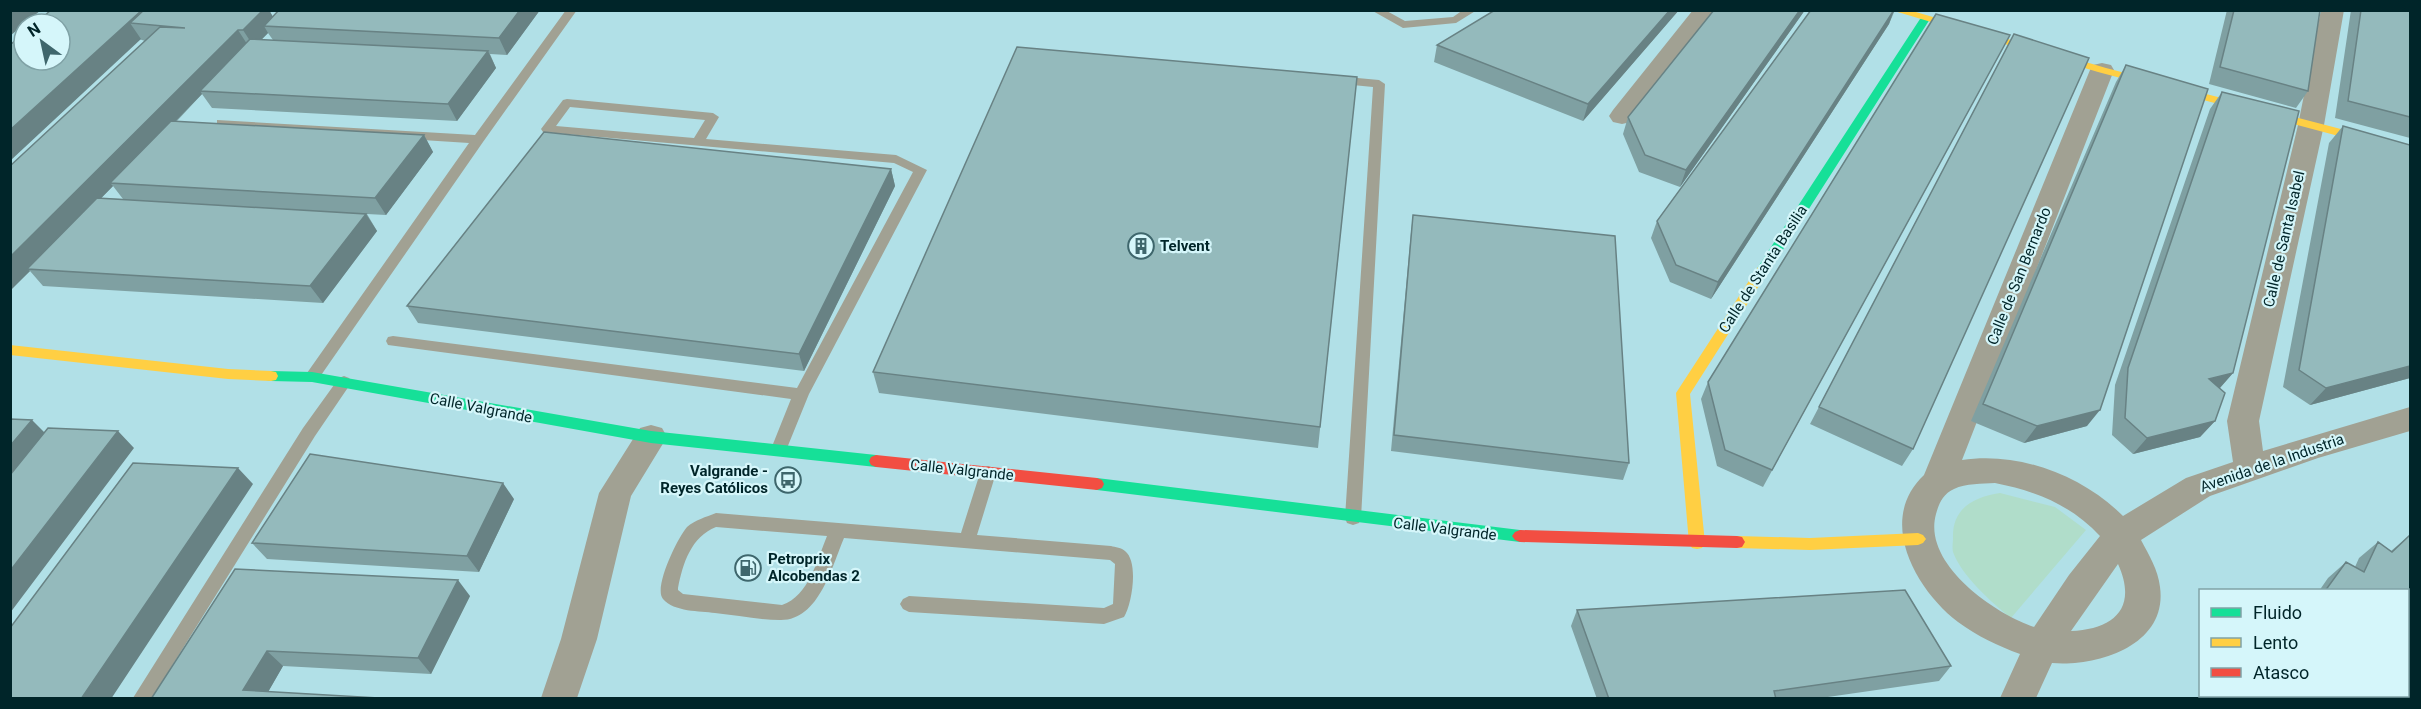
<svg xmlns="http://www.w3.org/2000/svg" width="2421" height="709" font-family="Roboto,sans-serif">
  <rect width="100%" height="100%" fill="#b1e0e7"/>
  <path fill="#b0ddca" d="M2000 493 2055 507 2086 530 2011 618C1992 603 1961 575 1953 552 1952 548 1953 542 1953 538 1952 508 1974 497 2000 493Z"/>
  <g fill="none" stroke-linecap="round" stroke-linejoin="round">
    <path fill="#a1a193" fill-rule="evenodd" d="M566 10H577L483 142 317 381H307L304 377 307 373 469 143 221 127 217 126V120L475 135Z
      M1371 10H1385L1405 21 1453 17 1463 10H1477L1456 23 1403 28Z
      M1336 76 1379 80 1385 84 1361 518 1359 523 1353 525 1347 523 1345 518 1373 87 1332 83V77Z
      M567 99 713 113 719 117 706 139 896 155 927 170 809 394 785 453H773L771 449 791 399 388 345 386 341 388 337 393 336 797 388 913 172 894 163 543 132 541 129 563 100ZM570 107 705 120 694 138 556 126Z
      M344 376 349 378 352 382 349 386 315 436 152 698H133L303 428 339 378Z
      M988 466 994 468 996 473 977 535 1111 546C1115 547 1122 548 1125 551 1139 562 1132 604 1124 617L1104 624 909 612 903 609 900 604 903 599 909 596 1104 608 1113 604 1115 564 1110 560 844 538C832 566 819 621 780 620 759 620 736 615 715 613 700 611 674 612 663 599 653 588 678 537 687 527 695 520 706 517 716 513L961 533 980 473 982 468ZM716 527 827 536C817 560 809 596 782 605L683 594 678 590V588C683 563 691 537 716 527Z"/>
    <path fill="#a1a193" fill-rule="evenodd" d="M1693 10H1716L1631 122 1622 124 1613 122 1609 116 1613 110Z
      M2321 10H2344L2324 125 2259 421 2263 451 2410 407V431L2318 458 2210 496 2141 540C2149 555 2158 570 2160 587 2168 645 2098 667 2052 663L2036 698H2000L2020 654C1998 646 1977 636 1958 622 1916 590 1876 520 1924 475L2090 70 2093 65 2102 63 2111 65 2114 70 1962 460C2019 451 2083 476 2123 516L2186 478 2233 462 2227 421 2298 125ZM1995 483C2036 491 2071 505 2100 536L2069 575 2034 627C1995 614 1922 564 1936 514 1939 503 1943 494 1954 489 1966 483 1982 484 1995 483ZM2118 564C2138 608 2114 629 2071 631Z
      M651 425 662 428 667 437 631 496 597 639 577 698H541L561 639 599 493 640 428Z"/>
    <path fill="#16e098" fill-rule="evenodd" d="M1925 16 1930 19 1768 273H1758L1757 270 1758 267 1920 19Z
      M271 371 312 372 651 431 876 455 881 457 883 461 881 465 876 467 651 443 312 382 271 381 266 380 264 376 266 372Z
      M1097 478 1520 530 1525 532 1528 536 1525 540 1520 542 1097 490 1092 488 1090 484 1092 480Z"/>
    <path fill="#ffcf43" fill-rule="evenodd" d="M1891 10H1909L2106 68 2410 147V155L2098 72Z
      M1763 266 1769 270 1690 394 1705 543 1702 548 1697 549 1692 548 1689 543 1676 393 1758 267Z
      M10 345 228 369 271 371 276 372 278 376 276 380 271 381 228 379 10 355Z
      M1918 533 1923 535 1926 539 1923 543 1918 545 1810 550 1737 548 1732 547 1729 542 1732 537 1737 536 1810 538Z"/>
    <path fill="#f24e42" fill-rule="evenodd" d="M876 455 1097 478 1102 480 1104 484 1102 488 1097 490 876 467 871 465 869 461 871 457Z
      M1520 530 1737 536 1742 537 1745 542 1742 547 1737 548 1520 542 1515 540 1512 536 1515 532Z"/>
  </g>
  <path fill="#7fa0a2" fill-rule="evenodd" d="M51 10H269L273 17 279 10H540L507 55 490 54 496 68 457 121 212 108 202 94 176 122 424 135 433 152 386 215 367 214 377 231 323 303 43 286 30 271 10 290V166L145 41ZM268 33 273 40H261ZM113 186 123 199 101 198Z
    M1679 10 1583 121 1434 62 1437 45Z
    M1805 10 1680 187 1639 172 1623 134 1628 117Z
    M1811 10H1895L1889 24 1711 299 1670 282 1651 238 1657 221Z
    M2227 10H2320L2308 91 2296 108 2209 84Z
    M2351 10H2410V138L2335 118Z
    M2014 34 1913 449 1902 466 1810 424Z
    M2010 35 1763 487 1717 466 1701 399 1708 382Z
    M2126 65 2087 426 2024 443 1971 421 2116 82Z
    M1357 77 1318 448 879 393 873 372Z
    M2222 92 2233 373 2220 388 2215 421 2200 437 2133 454 2112 435 2115 385 2210 109Z
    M2343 126 2410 378 2310 405 2283 387 2329 143Z
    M891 169 895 186 804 371 418 323 407 306Z
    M1413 215 1629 463 1623 480 1391 451 1411 232Z
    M514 499 479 572 267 559 252 543Z
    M2410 535V699H2244L2241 697 2242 696H2408V591H2319L2328 578 2346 562 2355 567 2359 558 2378 542 2391 551Z
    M235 569 470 596 431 674 283 666 268 692 151 699Z
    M1577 610 1951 666 1939 681 1814 699H1597L1571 626Z"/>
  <path fill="#688284" d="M10 10H41L10 36Z
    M142 10H149L130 23 141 39 10 161V130Z
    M263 10H269L277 24 264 26 268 33 254 47 243 30Z
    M520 10H540L507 55 499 38Z
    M1670 10H1679L1583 121 1588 104Z
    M1800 10H1805L1680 187 1686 170Z
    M1894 10 1889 24 1711 299 1718 282Z
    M238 30 249 47 200 91 202 94 115 183H110L113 186 32 269H27L30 271 11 290 10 257Z
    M488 51 496 68 457 121 448 104Z
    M424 135 433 152 386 215 375 198Z
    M891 169 895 186 804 371 799 354Z
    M366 214 377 231 323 303 310 286Z
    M2410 366V378L2310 405 2326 388Z
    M2233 373 2218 390 2209 379Z
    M2100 410 2087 426 2024 443 2037 426Z
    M32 420 49 437 10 485V446Z
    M2215 421 2200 437 2133 454 2147 438Z
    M118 431 134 448 10 613V571Z
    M238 468 253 484 111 699H81Z
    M503 483 514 499 479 572 467 556Z
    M458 580 470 596 431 674 418 658Z
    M267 651 283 666 264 699 243 690Z"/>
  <path fill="#94babc" stroke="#688284" stroke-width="1.5" d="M51 10H142L10 130V45L24 33V60H60V24H35Z
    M144 10H263L243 30H238L10 257V166L160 27 185 28 130 23Z
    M279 10H520L499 38 264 26Z
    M1495 10H1670L1588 104 1437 45Z
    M1714 10H1800L1686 170 1645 155 1628 117Z
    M1811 10H1894L1718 282 1676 265 1657 221Z
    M2234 10H2320L2308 91 2220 67Z
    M2361 10H2410V117L2348 101Z
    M1936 14 2010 35 1772 470 1725 450 1708 382Z
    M2014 34 2089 58 1913 449 1819 407Z
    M250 39 488 51 448 104 200 91Z
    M1017 47 1357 77 1320 427 873 372Z
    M2126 65 2208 89 2100 410 2037 426 1983 404Z
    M2222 92 2299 111 2233 373 2209 379 2225 393 2215 421 2147 438 2125 418 2128 368Z
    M171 121 424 135 375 198 110 183Z
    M2343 126 2410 145V366L2326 388 2299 370Z
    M544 132 891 169 799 354 407 306Z
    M97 198 366 214 310 286 27 269Z
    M1413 215 1615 236 1629 463 1394 435Z
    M10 419 32 420 10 446Z
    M48 428 118 431 10 571V475Z
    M310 454 503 483 467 556 252 543Z
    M133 463 238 468 81 699H10V628Z
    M2410 535V699H2284L2280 696H2408V591H2325L2346 562 2364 572 2378 542 2392 552Z
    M235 569 458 580 418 658 267 651 243 690 396 699H151Z
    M1905 590 1951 666 1774 691 1776 699H1609L1577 610Z"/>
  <defs>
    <g id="building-ring" transform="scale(1.35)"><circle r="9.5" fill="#d5f6fa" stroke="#3e666c" stroke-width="1.5"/><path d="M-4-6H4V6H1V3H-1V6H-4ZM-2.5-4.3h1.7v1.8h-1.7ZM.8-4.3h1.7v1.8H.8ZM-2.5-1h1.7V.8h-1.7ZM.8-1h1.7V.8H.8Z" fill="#3e666c"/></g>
    <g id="bus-ring" transform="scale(1.35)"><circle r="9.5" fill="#d5f6fa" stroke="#3e666c" stroke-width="1.5"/><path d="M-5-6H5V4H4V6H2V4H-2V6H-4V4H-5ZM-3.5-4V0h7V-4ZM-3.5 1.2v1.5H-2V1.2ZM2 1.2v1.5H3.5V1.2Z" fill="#3e666c"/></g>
    <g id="fuel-ring" transform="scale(1.35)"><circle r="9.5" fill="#d5f6fa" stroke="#3e666c" stroke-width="1.5"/><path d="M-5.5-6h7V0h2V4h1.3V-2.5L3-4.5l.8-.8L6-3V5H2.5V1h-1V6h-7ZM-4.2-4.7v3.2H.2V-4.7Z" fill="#3e666c"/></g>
  </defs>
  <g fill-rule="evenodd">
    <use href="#building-ring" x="1141" y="246"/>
    <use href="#bus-ring" x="788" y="480"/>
    <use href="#fuel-ring" x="748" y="568"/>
  </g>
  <g text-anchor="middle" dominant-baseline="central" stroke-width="4.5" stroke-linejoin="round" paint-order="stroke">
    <g font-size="15" fill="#002529" stroke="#d5f6fa">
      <text transform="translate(2284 239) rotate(-77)">Calle de Santa Isabel</text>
      <text transform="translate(1763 269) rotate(-57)">Calle de Stanta Basilia</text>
      <text transform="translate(2019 276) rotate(-68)">Calle de San Bernardo</text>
      <text transform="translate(481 408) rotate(11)">Calle Valgrande</text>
      <text transform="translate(2272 463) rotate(-19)">Avenida de la Industria</text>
      <text transform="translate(962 470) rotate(6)">Calle Valgrande</text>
      <text transform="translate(1445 529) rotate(7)">Calle Valgrande</text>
    </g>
    <g font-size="15" font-weight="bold" fill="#002529" stroke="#d5f6fa" text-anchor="start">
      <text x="1160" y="246">Telvent</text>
      <text x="768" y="471" text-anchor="end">Valgrande -<tspan x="768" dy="17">Reyes Católicos</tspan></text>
      <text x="768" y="559">Petroprix<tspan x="768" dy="17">Alcobendas 2</tspan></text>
    </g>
  </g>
  <rect width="2421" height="709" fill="none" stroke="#002529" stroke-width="24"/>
  <rect x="2199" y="589" width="210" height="108" fill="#d5f6fa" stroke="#80a2a6" stroke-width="1.5"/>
  <rect x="2211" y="608" width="30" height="9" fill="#16e098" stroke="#80a2a6" stroke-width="1.5"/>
  <text x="2253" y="619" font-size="18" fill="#002529">Fluido</text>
  <rect x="2211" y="638" width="30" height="9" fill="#ffcf43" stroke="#80a2a6" stroke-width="1.5"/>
  <text x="2253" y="649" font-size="18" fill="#002529">Lento</text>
  <rect x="2211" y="668" width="30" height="9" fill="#f24e42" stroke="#80a2a6" stroke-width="1.5"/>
  <text x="2253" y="679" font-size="18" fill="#002529">Atasco</text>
  <g transform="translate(42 42) rotate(327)"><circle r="28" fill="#d5f6fa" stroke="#80a2a6" stroke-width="1.5"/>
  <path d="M0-4.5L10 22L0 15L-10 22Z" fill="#3e666c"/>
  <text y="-9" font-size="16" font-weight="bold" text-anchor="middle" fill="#002529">N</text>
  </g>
</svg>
